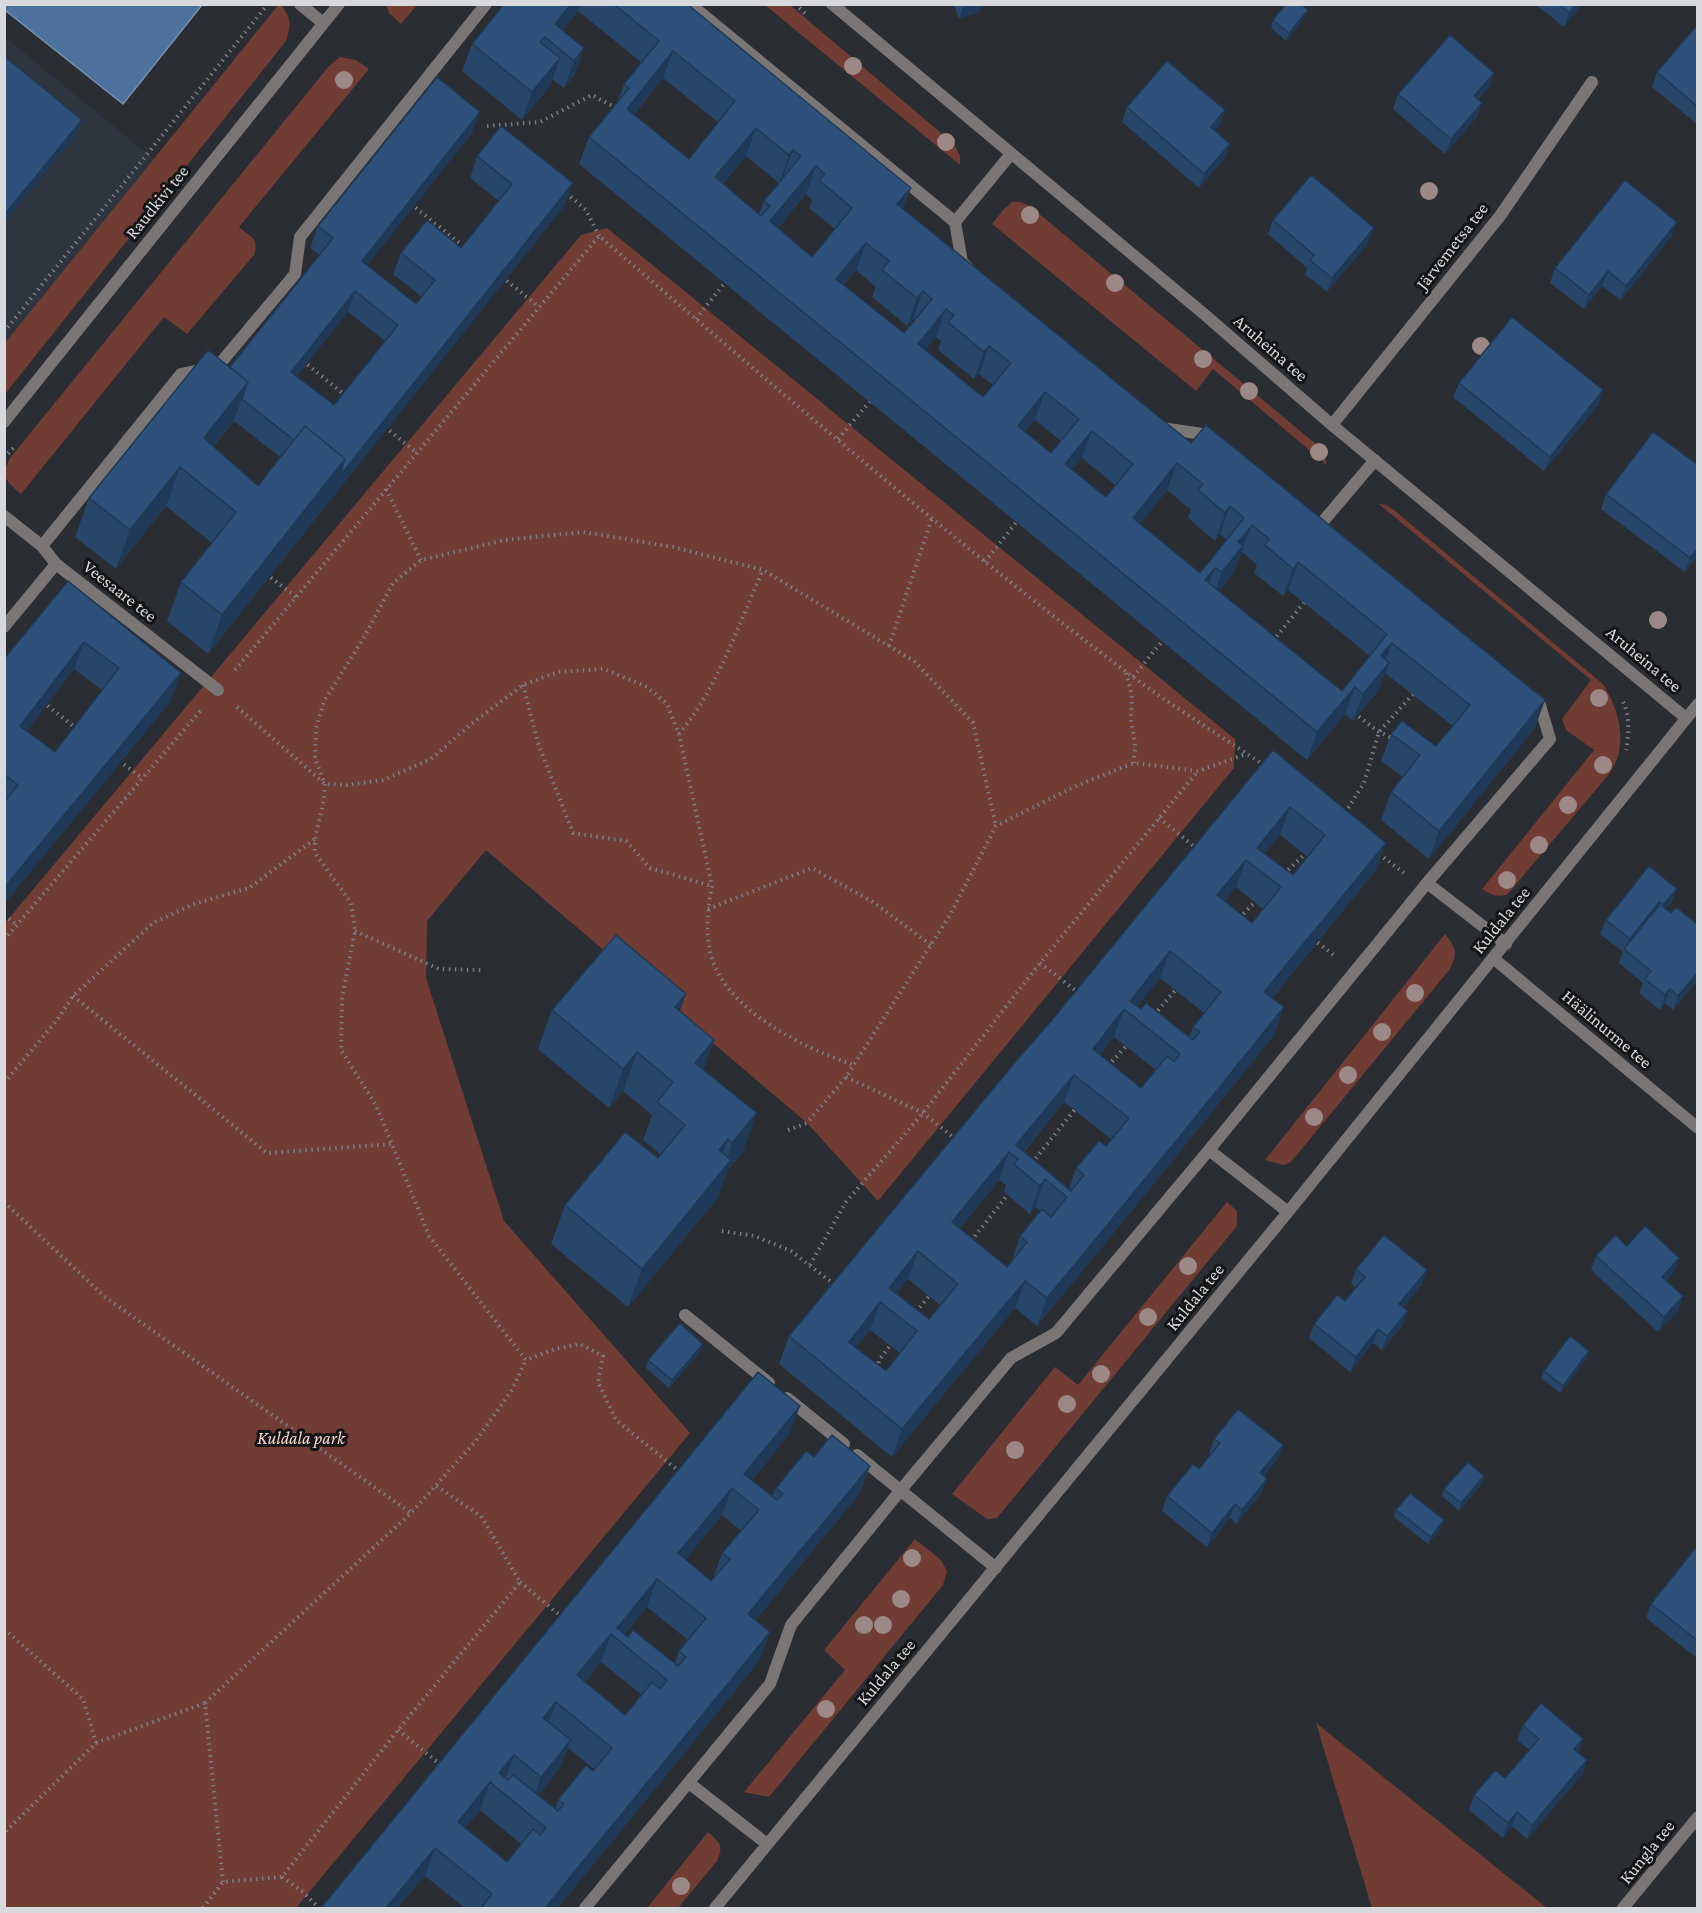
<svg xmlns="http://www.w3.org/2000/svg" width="1702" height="1913" font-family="'Crimson Pro',serif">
  <rect width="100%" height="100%" fill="#2a2d31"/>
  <path fill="#2e353e" d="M5 37 161 165 5 358Z"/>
  <path fill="#713c34" d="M279 4 281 5C292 19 291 24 286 41L5 394V343Z
    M386 5H417L401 24 389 13Z
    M765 5H790L954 144 960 156V165Z
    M340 57 356 60 369 69 239 227C251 238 259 237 254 255L187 334 164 317 21 494C6 481 0 477 10 458L329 66Z
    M1012 202H1021L1031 207 1323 450 1327 465 1213 369 1196 391 992 224 1004 209Z
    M607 228 1235 739 1234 768 878 1201 807 1123 486 850 427 921 426 978 504 1221 690 1433 296 1908H5V923L581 235Z
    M1379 504 1386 505 1394 510 1603 684C1616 704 1625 733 1618 756 1616 762 1613 768 1610 773L1507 895C1496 897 1491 895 1482 889L1594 750 1566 730 1562 719 1591 680Z
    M1445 934C1456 948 1458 952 1450 969L1291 1162 1284 1165 1265 1160Z
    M1227 1202 1237 1211V1226L997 1518 987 1519 952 1494 1055 1367 1078 1385Z
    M915 1539 941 1560 947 1571 943 1585 769 1797 744 1792 845 1670 824 1650Z
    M1316 1723 1547 1908H1372Z
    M708 1832C720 1843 724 1845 717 1861L678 1908H647Z"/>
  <path fill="#4d719d" stroke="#7690b0" stroke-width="1.5" d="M4 5 5 4 202 5 123 104 5 10Z"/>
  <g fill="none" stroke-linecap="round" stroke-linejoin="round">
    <path stroke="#7c7e82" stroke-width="4" stroke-dasharray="1.5 4.5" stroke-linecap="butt" d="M795 4 808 16
      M487 126 540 122 592 95 618 109
      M566 193 586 210 599 236
      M411 204 466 248
      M502 277 539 307
      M696 319 727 280
      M4 332 268 4
      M303 361 346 396
      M385 427 417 453
      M838 439 872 399
      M4 458 14 447
      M386 489 421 560
      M985 562 1018 520
      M266 574 296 597
      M1273 641 1306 600
      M889 646 932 518
      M235 670 599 236C772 384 943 534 1125 671 1170 705 1218 734 1264 765
      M1126 673 1132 695 1131 720 1135 743 1134 763
      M1133 677 1164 639
      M523 685 538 743 573 833 626 841 650 868 712 886
      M43 702 77 729
      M1623 702C1630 715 1629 736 1626 750
      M237 707 325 784 347 785 383 780 431 759 470 725 523 685 558 672 604 669 647 687 667 704 679 734 712 886C708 905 706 925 709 945 716 1006 803 1048 854 1065
      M1354 713 1379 732 1392 738
      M679 734C718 687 738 626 763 570
      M119 761 142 778
      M1345 813 1364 783 1379 732 1415 692
      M1159 818 1196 848
      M1379 854 1404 873
      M1284 874 1307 852
      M708 909 812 868 873 902 931 945
      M4 915 17 925
      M1239 918 1257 900
      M355 931 439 969 481 970
      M1313 939 1336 957
      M4 940 201 710
      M1040 963 1080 994
      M73 996 267 1153 392 1144
      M1154 1015 1178 987
      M1108 1066 1129 1043
      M846 1077 923 1113 957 1140
      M4 1083 57 1020 73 996 153 923 194 904 249 888 315 839
      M788 1130 807 1123 846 1077 950 915 996 826 1078 785 1134 763 1198 771 1246 754
      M1032 1163 1076 1108
      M4 1202 105 1297 411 1513
      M722 1231 755 1236 791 1251 835 1285
      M971 1241 1009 1193
      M810 1265 846 1202 923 1113 1040 963 1198 771
      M916 1312 932 1292
      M878 1369 879 1360 893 1342
      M680 1472 616 1420 598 1382 603 1356 580 1344 555 1349 526 1360 429 1236 376 1105 341 1050 342 998 355 931 351 903 315 853V839L324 799 325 784 315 759 316 729 324 701 363 639 393 583 421 560 505 540 583 532 673 547 763 570 914 661 973 723 996 826
      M520 1582 563 1618
      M4 1629 83 1699 96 1743 4 1833
      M398 1730 442 1766
      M96 1743 205 1703
      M282 1877 303 1892 319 1908
      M223 1882 205 1703 411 1513 475 1442 512 1390 526 1360
      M4 1906 5 1908
      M203 1908 223 1882 282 1877 398 1730 520 1582 481 1516 436 1486"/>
    <path stroke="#797675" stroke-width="12" d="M300 4 323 23
      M690 4 955 222 962 262 968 268
      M832 4 1204 314 1332 425 1686 718
      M955 222 1011 154
      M4 422 339 4
      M1332 425 1500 216 1592 82
      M1160 426 1162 428 1209 435 1212 438
      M4 516 42 546 56 564 218 690
      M1320 525 1375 460
      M42 546 181 374 218 366 295 274 300 237 486 4
      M4 627 56 564
      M1427 883 1506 944
      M1493 958 1698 1128
      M1209 1150 1288 1212
      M685 1315 769 1383
      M787 1398 844 1444
      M857 1455 996 1568
      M689 1783 767 1844
      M585 1908 770 1684 791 1625 900 1491 1011 1358 1056 1333 1209 1150 1427 883 1550 739 1539 702 1534 698
      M715 1908 1288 1212 1698 704
      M1623 1908 1698 1817"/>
  </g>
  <g fill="#9c8886">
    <circle cx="853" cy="66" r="9"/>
    <circle cx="344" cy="80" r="9"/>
    <circle cx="946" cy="142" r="9"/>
    <circle cx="1429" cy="191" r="9"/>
    <circle cx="1030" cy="215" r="9"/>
    <circle cx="1115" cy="283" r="9"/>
    <circle cx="1481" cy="346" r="9"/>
    <circle cx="1203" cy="359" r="9"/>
    <circle cx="1249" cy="391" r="9"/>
    <circle cx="1319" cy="452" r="9"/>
    <circle cx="1658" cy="620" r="9"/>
    <circle cx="1599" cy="698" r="9"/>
    <circle cx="1603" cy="765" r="9"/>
    <circle cx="1568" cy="805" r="9"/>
    <circle cx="1539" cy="845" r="9"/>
    <circle cx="1507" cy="880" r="9"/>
    <circle cx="1415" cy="993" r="9"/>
    <circle cx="1382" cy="1032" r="9"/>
    <circle cx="1348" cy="1075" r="9"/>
    <circle cx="1314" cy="1117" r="9"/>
    <circle cx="1188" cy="1266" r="9"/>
    <circle cx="1148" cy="1317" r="9"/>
    <circle cx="1101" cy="1374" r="9"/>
    <circle cx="1067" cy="1404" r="9"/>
    <circle cx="1015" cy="1450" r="9"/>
    <circle cx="912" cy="1558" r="9"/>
    <circle cx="901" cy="1599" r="9"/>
    <circle cx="864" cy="1625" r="9"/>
    <circle cx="883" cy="1625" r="9"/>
    <circle cx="826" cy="1709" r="9"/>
    <circle cx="681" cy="1886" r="9"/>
  </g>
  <path fill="#28466a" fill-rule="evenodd" d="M504 4H687L903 209 1535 728 1429 859 1381 820 1391 792 1403 777 1381 761 1391 734 1436 746 1453 726 1385 673 1379 690 1353 721 1345 714 1307 760 579 164 589 137 617 103 624 84 641 62 578 11 562 31 584 48 574 76 564 88 552 79 550 86 522 120 462 71 472 44ZM663 78 718 122 689 159 634 115ZM746 156 779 183 764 201 759 214 723 184ZM806 194 812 200 809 208 835 229 812 257 778 228ZM856 270 876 287 872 297 907 326 913 319 915 321 904 333 844 285ZM936 337 941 341 938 350 974 379 979 374 993 385 983 397 925 350ZM1035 420 1061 441 1051 453 1025 432ZM1082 458 1115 485 1106 497 1072 470ZM1167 490 1191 510 1188 518 1215 541 1220 534 1227 540 1200 573 1140 524ZM1242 552 1257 565 1254 573 1283 596 1288 590 1370 656 1342 691 1219 591 1233 574Z
    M954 4H983L980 12 959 19Z
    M1535 4H1582L1564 27Z
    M1308 10 1305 17 1286 41 1271 28 1273 20Z
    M1698 24V125L1652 87 1657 72Z
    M1494 73 1489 87 1478 100 1477 117 1445 154 1393 109 1398 94Z
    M1127 107 1225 110 1220 125 1215 131 1230 144 1225 158 1199 188 1122 122Z
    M472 133 367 265 416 304 422 297 393 274 401 253 461 248 499 201 470 178 477 156 565 205 208 654 167 621 181 582 212 543 166 506 116 569 75 537 89 498 230 367 320 255 310 248 318 226ZM348 312 385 341 334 405 297 376ZM234 421 280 457 258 486 214 446Z
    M1273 220 1368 243 1327 292 1305 274 1307 268 1268 234Z
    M1672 236 1621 300 1602 286 1584 309 1550 283 1555 268Z
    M1459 383 1603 390 1598 405 1544 471 1453 397Z
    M1698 465V556L1685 572 1601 509 1606 494Z
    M68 581 171 701 4 904V659ZM74 669 102 690 55 752 27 731Z
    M1273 750 1376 870 1272 998 1284 1007 1274 1035 1158 1179 1037 1326 1015 1308 892 1457 779 1364 789 1336 1052 1020ZM1280 835 1308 857 1293 875 1265 853ZM1236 887 1263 909 1252 923 1225 901ZM1160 978 1204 1013 1193 1027 1189 1037 1137 1007ZM1114 1037 1156 1070 1141 1088 1100 1055ZM1064 1102 1111 1139 1106 1146 1076 1168 1069 1189 1024 1152ZM999 1180 1006 1185 1004 1192 1030 1214 1035 1207 1041 1211 1020 1236 1011 1263 1007 1267 960 1228ZM908 1279 940 1305 929 1319 897 1293ZM870 1330 900 1353 886 1371 856 1347Z
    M1677 889 1671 903 1666 909 1671 913 1698 925V980L1673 1010 1665 1003 1660 1010 1639 993 1643 983 1619 963 1623 952 1600 934 1606 920Z
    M552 1010 680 1011 714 1040 703 1070 743 1152 728 1170 717 1199 628 1307 551 1244 565 1205 658 1158 661 1155 643 1140 652 1115 623 1091 609 1108 538 1049Z
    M1627 1246 1679 1258 1674 1272 1666 1281 1683 1296 1678 1311 1658 1332 1591 1270 1596 1256Z
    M1356 1269 1422 1284 1403 1308 1408 1311 1402 1326 1382 1350 1373 1343 1350 1372 1309 1338 1314 1324 1345 1301 1356 1288 1351 1284Z
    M703 1344 701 1351 669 1388 646 1368 648 1360Z
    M1589 1351 1587 1358 1560 1393 1541 1378 1544 1371Z
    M758 1372 790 1433 752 1480 773 1496 776 1488 814 1457 870 1466 860 1493 755 1621 760 1660 558 1908H465L425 1876 321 1908ZM722 1515 741 1531 722 1553 713 1579 711 1581 685 1560ZM647 1607 688 1640 679 1651 675 1663 625 1634ZM601 1662 642 1695 625 1715 585 1682ZM568 1748 595 1770 558 1800 555 1809 538 1795 560 1768ZM480 1810 521 1844 507 1862 465 1828Z
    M1214 1439 1283 1445 1277 1460 1264 1476 1267 1479 1261 1493 1237 1524 1230 1518 1207 1547 1162 1511 1167 1496 1199 1469 1211 1455 1209 1454Z
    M1484 1476 1482 1484 1459 1511 1442 1496 1444 1489Z
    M1396 1510 1442 1527 1428 1544 1394 1517Z
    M1698 1545V1659L1646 1618 1651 1604Z
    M1523 1725 1583 1739 1578 1753 1587 1760 1582 1775 1527 1839 1512 1826 1503 1838 1469 1810 1474 1795 1505 1778 1530 1750 1517 1740Z"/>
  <path fill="#203956" d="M571 4H581L578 11 552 43 555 24Z
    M964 4H983L980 12 959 19Z
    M1576 4H1582L1564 27 1569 13Z
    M1308 10 1305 17 1286 41 1289 33Z
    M584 48 574 76 564 88 574 61Z
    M673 51 663 78 617 136 627 109Z
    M560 58 550 86 522 120 532 92Z
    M1494 73 1489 87 1469 111 1474 96Z
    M1482 103 1477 117 1445 154 1451 139Z
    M1225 110 1220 125 1205 141 1211 127Z
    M480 112 472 133 354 282 362 261Z
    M82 120 77 134 4 223V215Z
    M756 128 746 156 705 205 715 177Z
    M1230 144 1225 158 1199 188 1204 174Z
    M793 150 783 177 779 183 789 155Z
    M816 166 806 194 760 249 770 221Z
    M573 183 565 205 208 654 222 615 345 459Z
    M911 188 901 215 897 204Z
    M1677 222 1672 236 1621 300 1626 286Z
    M1374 228 1368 243 1327 292 1332 278Z
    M866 243 856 270 826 306 836 279Z
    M1608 271 1602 286 1584 309 1589 295Z
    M355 291 348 312 284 393 291 372Z
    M923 291 913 319 907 326 917 298Z
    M946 309 936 337 908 372 918 344Z
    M989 346 979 374 974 379 984 352Z
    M248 382 234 420 190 476 204 438Z
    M1603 390 1598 405 1544 471 1550 457Z
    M1045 392 1035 420 1008 454 1018 426Z
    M1092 431 1082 458 1055 492 1065 464Z
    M1177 463 1167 490 1123 546 1133 518Z
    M180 467 166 506 116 569 130 530Z
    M1230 506 1220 534 1215 541 1225 513Z
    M1252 525 1233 574 1212 600 1222 572 1238 542Z
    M1698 548V556L1685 572 1690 558Z
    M1298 562 1288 590 1283 596 1293 569Z
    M1215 568 1205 595V580Z
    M84 642 74 669 10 753 20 726Z
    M1392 643 1382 670 1381 655Z
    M1389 663 1379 690 1353 721 1363 694Z
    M181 673 171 701 4 904V888Z
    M1355 687 1345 714 1307 760 1317 732Z
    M1545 700 1535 728 1429 859 1439 831Z
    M1290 807 1280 835 1254 866 1257 848Z
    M1386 843 1376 870 1254 1019 1264 992Z
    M1246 860 1236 887 1207 923 1217 895Z
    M1677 889 1671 903 1657 920 1662 906Z
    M1659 902 1654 917 1626 950 1630 939Z
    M1170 951 1160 978 1131 1015 1130 1001Z
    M1698 972V980L1673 1010 1678 996Z
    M1670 989 1665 1003 1660 1010 1665 995Z
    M686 994 672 1033 675 1007Z
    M1284 1007 1274 1035 1158 1179 1037 1326 1047 1298Z
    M1124 1009 1114 1037 1083 1077 1093 1049Z
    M714 1040 700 1078 695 1063Z
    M637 1052 623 1091 609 1108 623 1069Z
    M1074 1075 1064 1102 1017 1159 1016 1145Z
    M757 1113 743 1152 728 1170 717 1199 628 1307 642 1269 721 1173 732 1143Z
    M728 1139 714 1178 719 1150Z
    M1009 1152 999 1180 942 1249 952 1222Z
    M1045 1179 1035 1207 1030 1214 1040 1186Z
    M918 1251 908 1279 886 1307 889 1288Z
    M1679 1258 1674 1272 1656 1291 1662 1277Z
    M1427 1270 1422 1284 1394 1319 1399 1304Z
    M1025 1281 1015 1308 892 1457 902 1429Z
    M1683 1296 1678 1311 1658 1332 1664 1317Z
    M880 1302 870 1330 839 1369 849 1342Z
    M1408 1311 1402 1326 1382 1350 1387 1336Z
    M1378 1329 1373 1343 1350 1372 1356 1357Z
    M703 1344 701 1351 669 1388 672 1380Z
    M1589 1351 1587 1358 1560 1393 1563 1386Z
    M800 1406 790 1433 740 1494 744 1474Z
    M1283 1445 1277 1460 1255 1488 1260 1473Z
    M870 1466 860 1493 738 1642 748 1614Z
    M1484 1476 1482 1484 1459 1511 1461 1503Z
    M1267 1479 1261 1493 1237 1524 1242 1510Z
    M732 1488 722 1515 668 1581 678 1553Z
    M1235 1504 1230 1518 1207 1547 1212 1533Z
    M1444 1520 1442 1527 1428 1544 1431 1537Z
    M657 1579 647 1607 619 1641 617 1628Z
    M770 1632 760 1660 558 1908H545Z
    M611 1634 601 1662 567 1703 577 1675Z
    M556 1702 546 1730 543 1718Z
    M1583 1739 1578 1754 1574 1749Z
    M571 1740 560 1768 531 1804 541 1777Z
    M514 1755 504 1782 499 1773Z
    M1587 1760 1582 1775 1527 1839 1532 1825Z
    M490 1782 480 1810 448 1850 458 1822Z
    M1517 1812 1512 1826 1503 1838 1508 1823Z
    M435 1848 425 1876 398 1908H386Z"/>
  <path fill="#2e517b" stroke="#203956" stroke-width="1.5" fill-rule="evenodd" d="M504 4H571L555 24 584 48 574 61 545 37 540 42 560 58 532 92 472 44Z
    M614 4H687L911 188 897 204 1191 443 1206 425 1545 700 1439 831 1391 792 1420 755 1391 734 1402 721 1436 746 1470 705 1392 643 1381 655 1389 663 1363 694 1355 687 1317 732 589 137 629 88 624 84 659 41ZM673 51 735 101 689 159 627 109ZM756 128 789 155 793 150 801 156 764 201 770 206 761 216 715 177ZM816 166 825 174 819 180 852 208 812 257 770 221ZM866 243 889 261 882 270 917 298 923 291 932 299 904 333 836 279ZM946 309 954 315 948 322 984 352 989 346 1011 363 983 397 918 344ZM1045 392 1079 419 1051 453 1018 426ZM1092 431 1133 464 1106 497 1065 464ZM1177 463 1203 484 1198 490 1225 513 1230 506 1244 518 1200 573 1133 518ZM1252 525 1269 539 1265 545 1293 569 1298 562 1387 634 1342 691 1205 580 1215 568 1222 572 1243 546 1238 542Z
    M1286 4H1301L1308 10 1289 33 1273 20Z
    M1559 4H1576L1569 13Z
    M1698 24V107L1657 72Z
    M1450 35 1494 73 1474 96 1482 103 1451 139 1398 94Z
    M4 56 82 120 4 215Z
    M1167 61 1225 110 1211 127 1230 144 1204 174 1127 107Z
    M437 77 480 112 362 261 416 304 435 280 401 253 427 220 461 248 512 184 477 156 501 126 573 183 339 477 345 459 305 426 294 440 242 399 248 382 230 367 333 238 318 226ZM355 291 398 325 334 405 291 372Z
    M1311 175 1374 228 1332 278 1310 260 1314 255 1273 220Z
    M1625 180 1677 222 1626 286 1608 271 1589 295 1555 268Z
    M1512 317 1603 390 1550 457 1459 383Z
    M208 350 248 382 204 438 258 486 305 426 345 459 222 615 181 582 236 512 180 467 130 530 89 498Z
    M1653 432 1698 465V548L1690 558 1606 494Z
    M68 581 181 673 4 888V802L18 785 4 774V659ZM84 642 119 668 55 752 20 726Z
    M1273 750 1386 843 1264 992 1284 1007 1168 1151 1047 1298 1025 1281 902 1429 789 1336 1012 1066 1052 1020ZM1290 807 1325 835 1293 875 1257 848ZM1246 860 1281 887 1252 923 1217 895ZM1170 951 1221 992 1193 1027 1200 1032 1193 1040 1146 1003 1141 1009 1130 1001ZM1124 1009 1180 1054 1174 1062 1167 1056 1141 1088 1093 1049ZM1074 1075 1129 1118 1106 1146 1099 1141 1076 1168 1084 1175 1071 1191 1016 1145ZM1009 1152 1018 1159 1014 1164 1040 1186 1045 1179 1067 1197 1051 1217 1042 1209 1020 1236 1027 1242 1007 1267 952 1222ZM918 1251 958 1284 929 1319 889 1288ZM880 1302 917 1331 886 1371 849 1342Z
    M1649 866 1677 889 1662 906 1671 913 1676 907 1698 925V972L1678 996 1670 989 1665 995 1645 979 1651 971 1624 949 1661 903 1659 902 1630 939 1606 920Z
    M616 935 686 994 675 1007 714 1040 695 1063 757 1113 732 1143 728 1139 719 1150 731 1160 642 1269 565 1205 625 1132 658 1158 685 1125 657 1102 673 1082 637 1052 623 1069 552 1010Z
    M1645 1226 1679 1258 1662 1277 1683 1296 1664 1317 1596 1256 1615 1235 1627 1246Z
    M1384 1235 1427 1270 1399 1304 1408 1311 1387 1336 1378 1329 1356 1357 1314 1324 1337 1295 1345 1301 1365 1277 1356 1269Z
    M680 1323 703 1344 672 1380 648 1360Z
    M1570 1336 1589 1351 1563 1386 1544 1371Z
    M758 1372 800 1406 744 1474 777 1500 783 1494 776 1488 806 1451 814 1457 832 1435 870 1466 748 1614 770 1632 545 1908H481L492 1894 435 1848 386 1908H321ZM732 1488 759 1510 722 1553 730 1559 711 1581 678 1553ZM657 1579 706 1618 679 1651 686 1657 678 1666 633 1630 628 1637 617 1628ZM611 1634 667 1680 660 1689 652 1682 625 1715 577 1675ZM556 1702 612 1748 593 1771 586 1765 558 1800 564 1804 558 1811 513 1775 508 1780 499 1773 514 1755 541 1777 571 1740 543 1718ZM490 1782 546 1828 540 1835 533 1829 507 1862 458 1822Z
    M1238 1409 1283 1445 1260 1473 1267 1479 1242 1510 1235 1504 1212 1533 1167 1496 1193 1464 1199 1469 1220 1443 1214 1439Z
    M1468 1462 1484 1476 1461 1503 1444 1489Z
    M1410 1493 1444 1520 1431 1537 1396 1510Z
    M1698 1545V1641L1651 1604Z
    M1541 1703 1583 1739 1574 1749 1587 1760 1532 1825 1517 1812 1508 1823 1474 1795 1495 1770 1505 1778 1539 1739 1523 1725Z"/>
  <g text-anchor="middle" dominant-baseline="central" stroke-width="6" stroke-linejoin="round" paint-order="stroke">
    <g font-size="18" fill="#d7d9dc" stroke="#141517">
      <text transform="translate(157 202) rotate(-51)">Raudkivi tee</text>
      <text transform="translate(1452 246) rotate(-52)">Järvemetsa tee</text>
      <text transform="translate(1271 348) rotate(41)">Aruheina tee</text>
      <text transform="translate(120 591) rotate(38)">Veesaare tee</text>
      <text transform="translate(1644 659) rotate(40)">Aruheina tee</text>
      <text transform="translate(1501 920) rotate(-51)">Kuldala tee</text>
      <text transform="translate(1607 1029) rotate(40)">Häälinurme tee</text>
      <text transform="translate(1195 1297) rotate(-51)">Kuldala tee</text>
      <text transform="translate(886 1672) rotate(-50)">Kuldala tee</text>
      <text transform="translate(1647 1852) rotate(-51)">Kungla tee</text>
    </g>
    <g font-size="18" font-style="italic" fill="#f9d3cc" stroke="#141517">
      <text x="301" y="1438">Kuldala park</text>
    </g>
  </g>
  <rect width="1702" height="1913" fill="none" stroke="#d7d9dc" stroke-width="12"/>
</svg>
